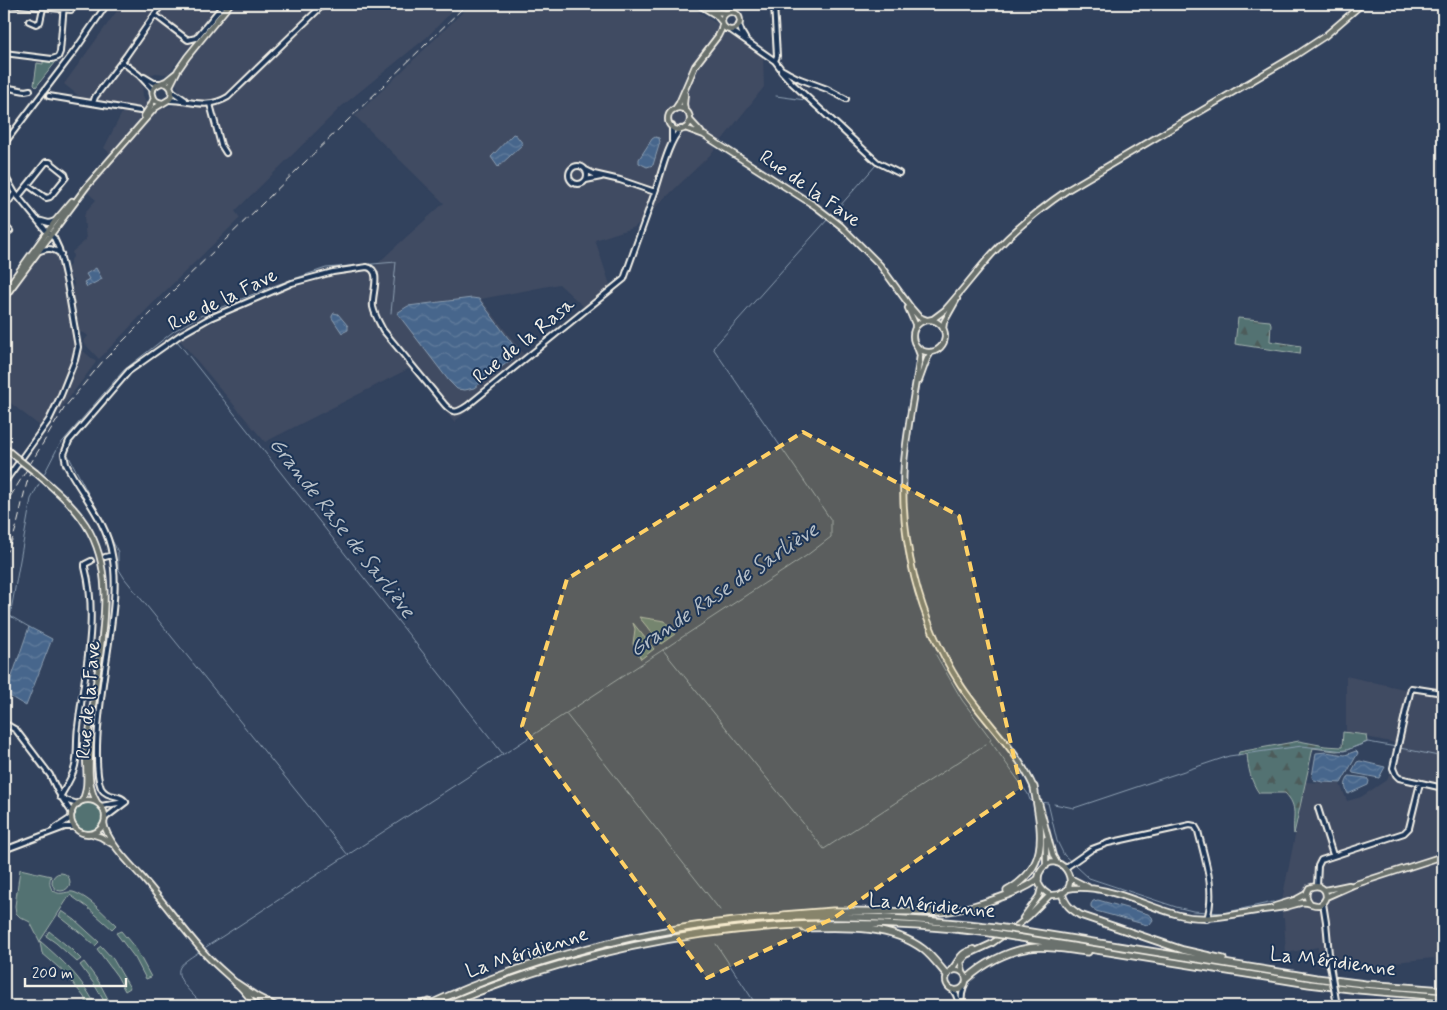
<svg xmlns="http://www.w3.org/2000/svg" width="1447" height="1010" font-family="Mynerve,sans-serif">
  <defs>
    <pattern id="forest-firs" width="22" height="20" patternUnits="userSpaceOnUse" patternTransform="scale(1.25)"><rect width="22" height="20" fill="#527272"/><path d="M5 1l3.5 6h-7zM16 11l3.5 6h-7z" fill="#4d5b5a"/></pattern>
    <pattern id="water-waves" width="16" height="10" patternUnits="userSpaceOnUse" patternTransform="scale(1.25)"><rect width="16" height="10" fill="#47668c"/><path d="M0 5q4-4 8 0t8 0" fill="none" stroke="#627c9c"/></pattern>
  </defs>
  <rect width="100%" height="100%" fill="#32425d"/>
  <filter id="ink" filterUnits="userSpaceOnUse"><feTurbulence type="fractalNoise" baseFrequency=".02" numOctaves="2"/><feDisplacementMap in="SourceGraphic" scale="10" xChannelSelector="R" yChannelSelector="G"/><feConvolveMatrix kernelMatrix="1 2 1 2 8 2 1 2 1" color-interpolation-filters="sRGB"/></filter>
  <g filter="url(#ink)">
    <path fill="#404b62" d="M122 4H222L168 74 155 73 149 76 142 85 143 96 148 105 138 121 110 153 104 148 125 107 84 100 64 84Z
      M234 4H459L427 37 342 106 235 211 240 218 152 304 99 359 83 342 88 336 86 334 79 332 72 288 74 285 73 280 69 278 68 267 70 265V261L73 257 72 252 86 240 84 217 86 211 96 200 87 192 155 111 163 108 173 106 184 96 179 90 176 83 182 71 190 58Z
      M471 4H687L745 42 763 58 764 87 710 155 635 227 595 240 611 288 584 307 559 284 481 299 529 361 454 422 412 370 408 369 265 442 178 338 249 306 292 285 328 275 370 271 392 250 444 203 355 116 396 77Z
      M49 251 55 254 60 264 75 344 96 362 45 430 4 398V303L38 254Z
      M1346 676 1404 689 1443 696V976H1435L1434 958 1395 962 1396 973 1318 966V947L1286 953 1284 918H1282L1283 895 1306 782 1340 784 1347 801 1361 797 1388 779 1396 743 1346 733Z"/>
    <path fill="#527272" stroke="#a3b2ad" d="M43 61 55 63 36 87 34 85 37 63 43 64Z
      M639 617 665 621 675 634 661 644Z
      M633 623 654 649 641 659 633 644 635 629Z
      M74 817a14 14 0 1 1 28 0a14 14 0 1 1-28 0Z
      M20 869 51 876C49 882 49 887 54 891 61 897 68 889 76 893 91 899 104 914 116 925L112 929 87 907 70 895 40 941C64 962 81 977 96 1006H88L84 997 66 974 42 953 40 942 30 922 20 917 16 913 15 906Z
      M52 882a9 9 0 1 1 18 0a9 9 0 1 1-18 0Z
      M62 911 75 920 99 942 95 946 83 935 59 916Z
      M49 931 71 949 81 959 77 962 56 943 46 936Z
      M121 931 136 949 151 977 146 979 135 958 116 933Z
      M101 946 113 959 130 988 125 991 117 976 97 949Z
      M84 962 99 982 108 999 104 1001 94 984 80 965Z"/>
    <path fill="url(#forest-firs)" stroke="#a3b2ad" d="M1238 318 1270 321 1271 324 1270 341 1301 346 1300 354 1235 344Z
      M1343 732 1366 735 1367 742 1347 750 1336 751 1313 748 1294 834C1292 817 1299 807 1285 793H1259C1251 782 1248 768 1247 754L1238 756 1239 752 1299 741 1325 746 1342 747Z"/>
    <path fill="url(#water-waves)" stroke="#8c9eb1" d="M513 134 516 135 523 144 498 167 491 157Z
      M655 137 659 138 660 142 653 165 647 167 639 163V159L652 139Z
      M96 268 102 279 87 287 84 282 89 279 86 274Z
      M472 298 479 299 514 346 515 353 512 359 474 388 465 390 457 389 449 381 397 313 408 306Z
      M334 313 338 314 348 326V330L342 333 332 318V316Z
      M29 627 52 639 26 706 6 694Z
      M1356 751 1358 753 1341 783 1323 782 1314 780 1312 777 1316 753 1326 752 1345 755Z
      M1360 761 1385 767 1379 778 1353 773 1352 771 1357 762Z
      M1349 776 1367 778 1369 781 1368 785 1348 794C1344 786 1345 783 1349 776Z
      M1098 900 1148 914 1152 917 1153 920 1150 924 1147 925 1096 911 1091 907V904L1093 901Z"/>
    <g fill="none" stroke-linecap="round" stroke-linejoin="round">
      <path stroke="#8c9eb1" stroke-width="1" d="M776 96 805 100 876 165 832 215
        M177 341 503 754 206 947
        M118 377 124 370 174 331 200 316 273 286 326 268 396 262 391 313
        M68 455 100 516
        M43 476 58 447 116 379
        M102 520 118 552V568L125 579 348 855
        M29 627 10 616 31 499 39 484
        M663 650 824 849 986 744
        M936 655 962 700 991 739 990 741
        M566 714 720 910
        M991 742 1028 794 1030 800 1033 801
        M1400 748 1443 757
        M504 754 806 556 831 537V520L713 348 828 219
        M1040 802 1048 803 1057 841 1064 855 1089 878 1176 907 1193 911 1223 913 1273 902
        M1054 804 1074 808 1229 756 1302 746 1344 751 1368 742 1396 747
        M716 944 757 1006
        M199 952C193 956 184 961 180 967 173 979 197 998 204 1006"/>
      <path stroke="#4f5c72" stroke-width="4" stroke-dasharray="4 2" stroke-linecap="butt" d="M91 561 105 557"/>
      <g stroke="#f4f1e8" stroke-width="8">
        <path id="minor" d="M774 4 777 56 775 61
          M4 15 5 7 9 4 71 10 77 4
          M155 15 188 40 196 38 224 4
          M29 21 36 24 40 22 43 8
          M739 25 742 33 745 38
          M732 31 775 61 781 69 788 73 800 79 827 89 846 99
          M4 53 52 59 58 57 60 52 64 4
          M122 62 139 75 153 90
          M781 69V71L792 83 877 162 899 173
          M144 77 154 83H160
          M4 87 25 91 30 90
          M172 91 185 100
          M49 96 140 111
          M169 100C191 100 206 110 228 97L324 4
          M93 103 95 97 126 56 162 4
          M210 104 221 145 226 153
          M672 126V141
          M4 144 76 49 107 4
          M569 175a9 9 0 1 1 18 0a9 9 0 1 1-18 0Z
          M586 170 594 174 620 180 655 192C661 175 668 142 681 129
          M4 174 15 193 47 232 54 238 59 249 67 284 78 347 75 360 61 395 49 420 4 483
          M586 180 601 177
          M18 197 46 162H50L65 174 66 177 50 197 46 198 28 185
          M4 208 15 193
          M38 220 49 223 55 221
          M4 225 10 231
          M40 251C48 247 54 249 61 254
          M112 555C107 521 81 494 66 464L64 454 69 441 129 371 180 335 210 318 292 283 333 272 367 267C383 270 371 295 373 307 375 316 379 322 383 330L445 405C453 414 457 413 467 406L624 279 655 192
          M105 557 112 555C117 579 114 604 111 628 106 667 98 706 97 746 97 759 96 775 101 788 107 799 120 793 126 802
          M1443 693 1411 688 1393 768 1396 775 1399 778 1443 788
          M4 723 16 730 50 775 58 792 72 813
          M60 797C66 787 73 776 75 766 78 753 76 740 78 727 84 674 99 620 85 567V564L91 561
          M60 797 68 801 78 804
          M101 806 124 802
          M1318 808 1333 855
          M105 818 126 802
          M54 829 71 818
          M4 850 65 827H74
          M1065 868 1092 849 1108 843 1190 825 1195 826 1198 831C1205 860 1216 889 1207 919
          M1317 886 1318 866 1321 860 1404 833 1409 828 1420 783
          M1323 903 1326 922 1330 965
          M953 990 956 995 960 1006
          M961 1006 962 994 964 987"/>
      </g>
      <g stroke="#f4f1e8" stroke-width="8">
        <path id="major" d="M698 4 716 15 721 21
          M709 7 718 12 726 13
          M722 21a9 9 0 1 1 18 0a9 9 0 1 1-18 0Z
          M170 86 178 70 187 57 230 4
          M685 94 684 104 685 110
          M162 103C158 102 154 101 153 95 150 86 159 84 166 81 169 79 172 76 176 73
          M668 119a11 11 0 1 1 22 0a11 11 0 1 1-22 0Z
          M675 109 679 103 695 66 718 36 721 30 722 25
          M144 116 151 105 154 98
          M690 120 701 132
          M685 128 704 135 815 206 841 226 880 265 912 309 919 317 927 320
          M4 292 55 221 72 201
          M4 298 87 186 155 108 170 99C174 91 171 84 163 83
          M908 308 915 324V327
          M913 336a16 16 0 1 1 32 0a16 16 0 1 1-32 0Z
          M928 320 933 319 945 310C961 292 976 272 992 254 1015 229 1041 208 1069 189L1296 55 1325 36 1362 4
          M943 329 944 322 957 299
          M917 347 920 355 919 362C914 395 907 429 904 463 899 540 918 618 960 684 983 720 1017 749 1034 788
          M919 381 927 359 931 352
          M4 447 17 458
          M36 473C54 489 73 504 86 525 112 566 105 616 99 662 96 686 92 710 89 734 88 741 86 749 86 757 86 771 89 788 82 801
          M91 737C90 756 86 786 97 802
          M71 817a17 17 0 1 1 34 0a17 17 0 1 1-34 0Z
          M1039 803 1053 856 1057 863
          M104 823C106 840 130 864 141 876 164 902 184 931 207 956 223 973 243 986 255 1006
          M92 834 101 837 114 845
          M1046 866V839
          M1070 878 1088 887
          M1067 889C1103 882 1144 906 1179 915 1207 922 1234 914 1262 910 1270 909 1278 908 1285 907 1290 906 1295 904 1300 903 1311 900 1320 913 1326 897 1326 887 1318 884 1309 888 1305 894 1306 898 1310 903
          M1325 890 1349 885
          M1326 897 1353 885 1443 856
          M1275 906 1295 900 1306 894
          M1023 918 1039 896 1041 888
          M946 980a10 10 0 1 1 20 0a10 10 0 1 1-20 0Z
          M951 970C961 959 957 954 974 949
          M963 972 961 962 967 955 991 944 1018 925 1029 916 1050 895C1089 897 1062 844 1042 869 1034 880 1040 890 1050 895"/>
      </g>
      <g stroke="#f4f1e8" stroke-width="9">
        <path id="highway" d="M1007 891C1052 865 1041 831 1034 787
          M1062 893C1065 905 1071 909 1080 915L1183 950 1223 959
          M783 915 833 911 940 912C964 910 985 903 1007 895 1019 890 1029 887 1038 879
          M804 928C843 927 890 924 923 949 933 957 939 966 947 975
          M1018 930 1316 978 1365 984 1443 990
          M1015 937 1309 984 1359 990 1443 997
          M967 979C983 964 1007 951 1029 948 1048 945 1069 950 1088 952
          M236 983 257 997 275 1006
          M415 1006 429 1002
          M426 1006C528 959 645 928 757 919 837 913 916 918 995 927
          M443 1006C618 932 803 909 991 933"/>
      </g>
      <use href="#minor" stroke="#1d3557" stroke-width="4"/>
      <use href="#major" stroke="#6a716d" stroke-width="4.5"/>
      <use href="#highway" stroke="#6a716d" stroke-width="5.5"/>
      <path stroke="#f4f1e8" stroke-width="1" stroke-dasharray="8 4" stroke-linecap="butt" d="M4 507 65 407 103 361 178 286 467 4
        M4 556C20 531 20 501 30 473"/>
      <g stroke="#f4f1e8" stroke-width="8" stroke-linecap="butt">
        <path id="minor-bridge" d="M1330 965 1336 1000"/>
      </g>
      <g stroke="#f4f1e8" stroke-width="8" stroke-linecap="butt">
        <path id="major-bridge" d="M17 458 36 473"/>
      </g>
      <g stroke="#f4f1e8" stroke-width="9" stroke-linecap="butt">
        <path id="highway-bridge" d="M995 927 1018 930
          M991 933 1015 937"/>
      </g>
      <use href="#minor-bridge" stroke="#1d3557" stroke-width="4"/>
      <use href="#major-bridge" stroke="#6a716d" stroke-width="4.5"/>
      <use href="#highway-bridge" stroke="#6a716d" stroke-width="5.5"/>
    </g>
  </g>
  <path fill="#ffd166" fill-opacity="0.2" stroke="#ffd166" stroke-width="4" stroke-dasharray="10 6" stroke-linejoin="round" d="M803 432 959 516 1021 788 834 918 707 978 522 726 567 579Z"/>
  <g text-anchor="middle" dominant-baseline="central" stroke-width="4" stroke-linejoin="round" paint-order="stroke">
    <g font-size="20" fill="#f4f1e8" stroke="#1d3557">
      <text transform="translate(810 189) rotate(35)">Rue de la Fave</text>
      <text transform="translate(223 300) rotate(-26)">Rue de la Fave</text>
      <text transform="translate(524 341) rotate(-39)">Rue de la Rasa</text>
      <text transform="translate(89 700) rotate(-85)">Rue de la Fave</text>
      <text transform="translate(932 906) rotate(5)">La Méridienne</text>
      <text transform="translate(527 953) rotate(-18)">La Méridienne</text>
      <text transform="translate(1333 962) rotate(7)">La Méridienne</text>
    </g>
    <g font-size="21" font-style="italic" fill="#b7c0c8" stroke="#1d3557">
      <text transform="translate(342 528) rotate(52)">Grande Rase de Sarliève</text>
      <text transform="translate(724 590) rotate(-34)">Grande Rase de Sarliève</text>
    </g>
  </g>
  <rect width="1447" height="1010" fill="none" stroke="#1d3557" stroke-width="20"/>
  <rect x="10" y="10" width="1427" height="990" fill="none" stroke="#f4f1e8" stroke-width="2" filter="url(#ink)"/>
  <path d="M25 978v8h101v-8" fill="none" stroke="#f4f1e8" stroke-width="2.5"/>
  <text x="32" y="978" font-size="15" fill="#f4f1e8" stroke="#1d3557" stroke-width="4" paint-order="stroke">200 m</text>
</svg>
